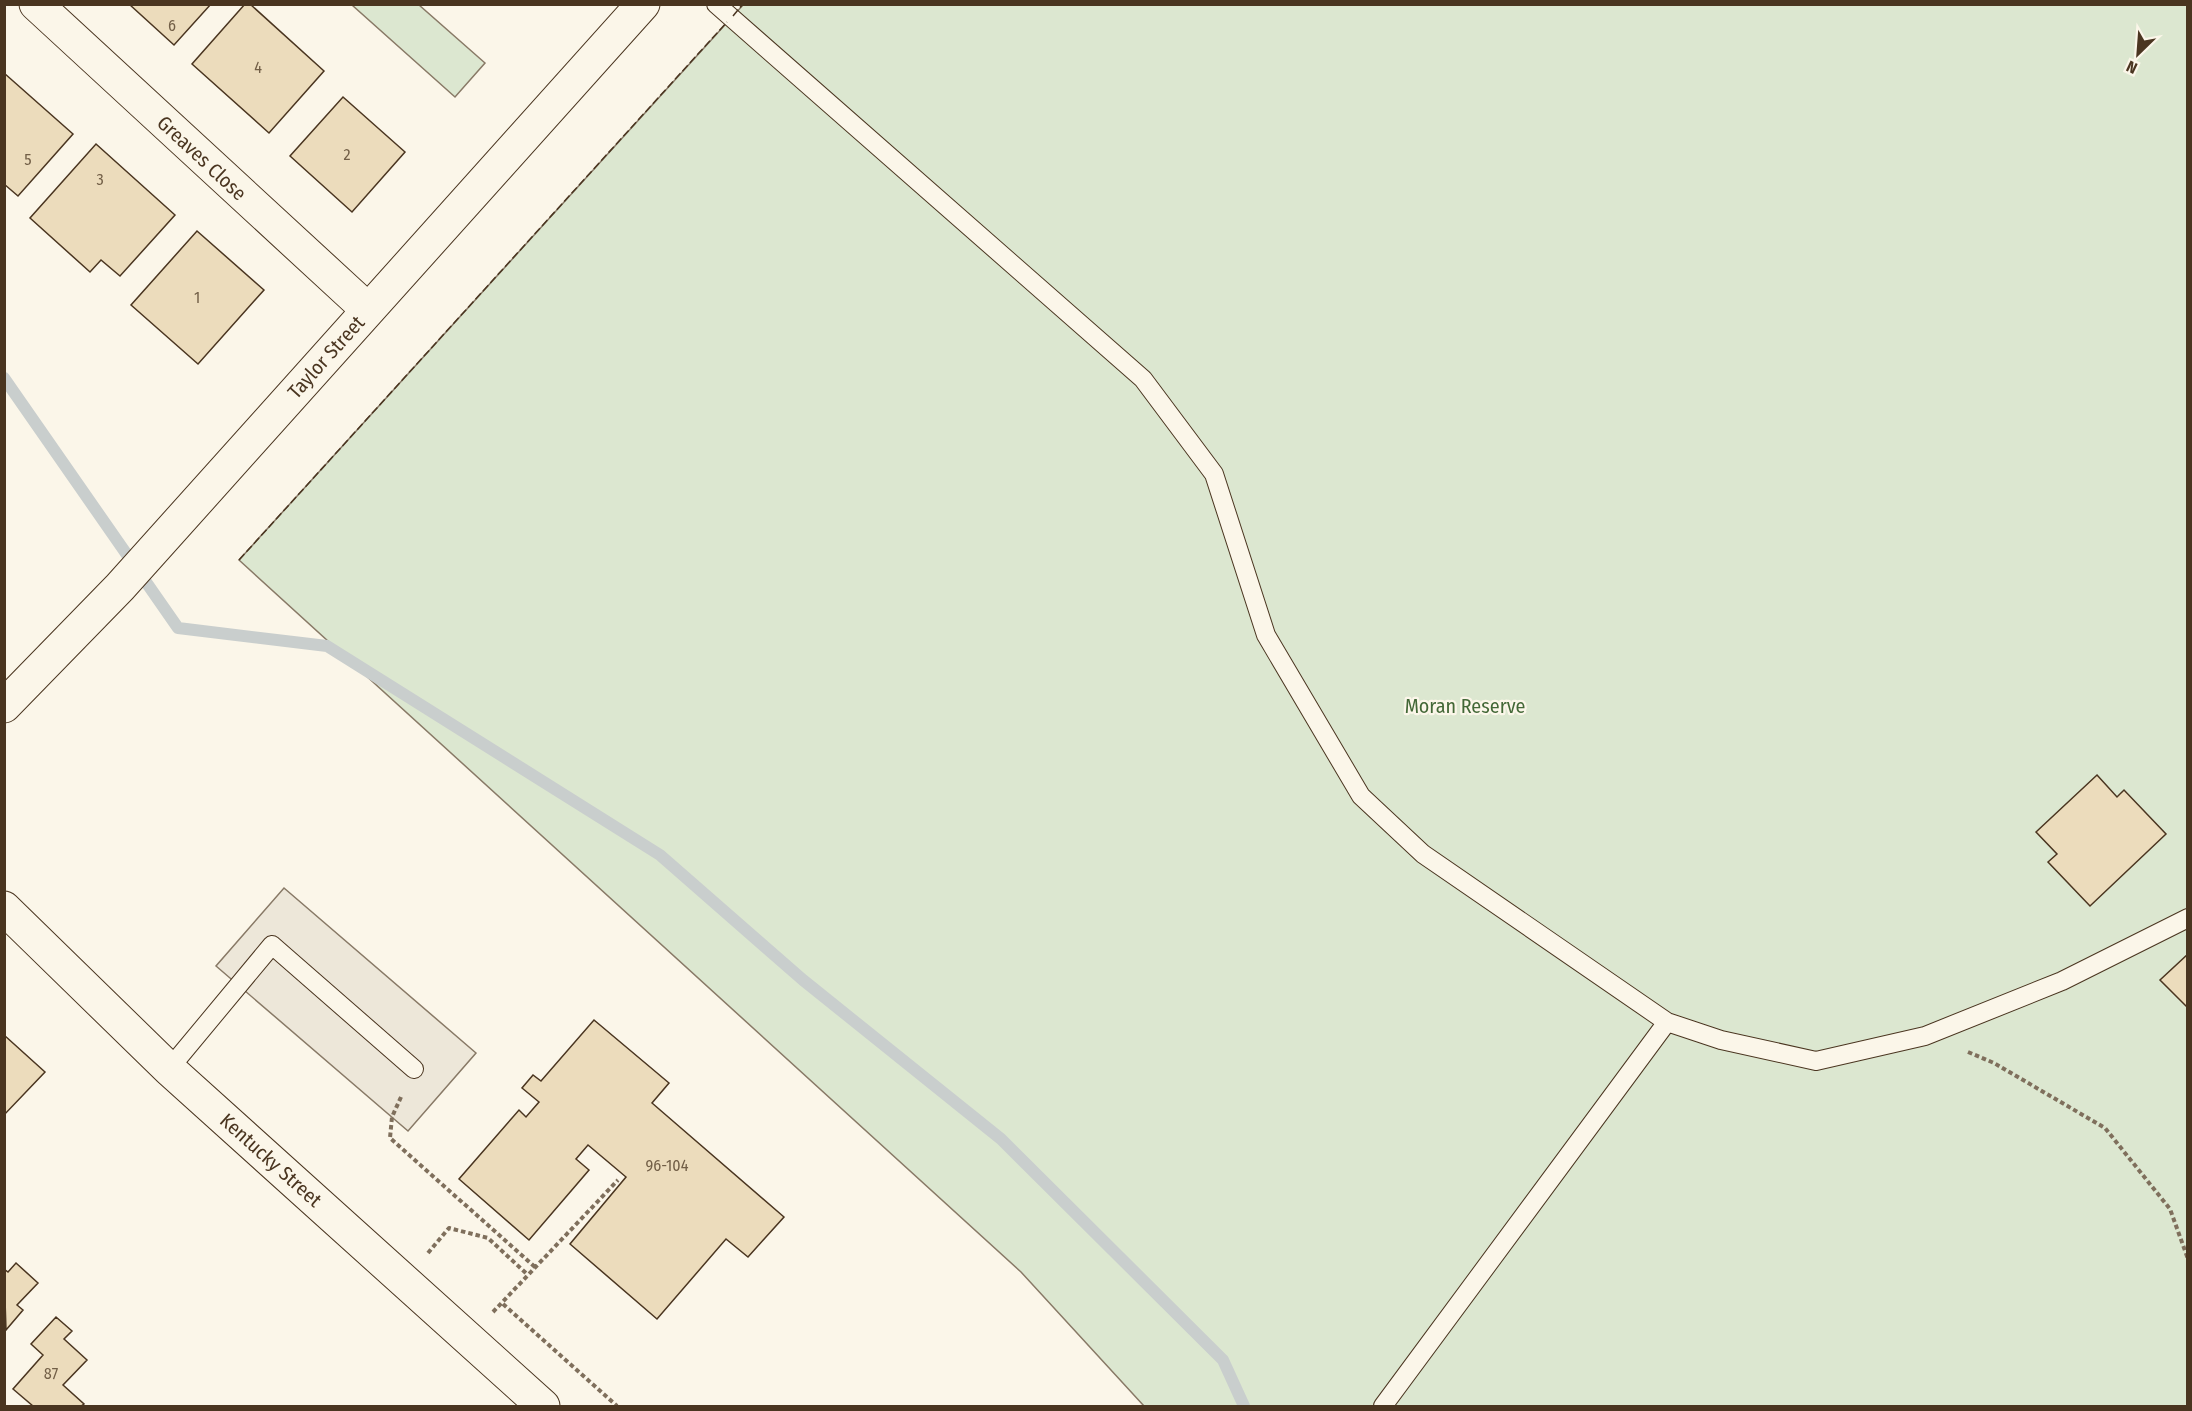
<svg xmlns="http://www.w3.org/2000/svg" width="2192" height="1411" font-family="'Fira Sans Condensed',sans-serif">
  <rect width="100%" height="100%" fill="#fbf6e9"/>
  <path fill="#dce7d0" stroke="#887966" stroke-width="1.5" d="M352 5H419L485 63 455 97Z
    M743 5H2187V1406H1144L1021 1272 239 560Z"/>
  <path fill="#ede7d9" stroke="#887966" stroke-width="1.5" d="M284 888 476 1053 408 1131 216 966Z"/>
  <g fill="none" stroke-linecap="round" stroke-linejoin="round">
    <path stroke="#c9cecd" stroke-width="12" d="M4 378 178 628 327 646 660 855 803 980 1001 1139 1223 1360 1244 1406"/>
  </g>
  <path fill="#ecdcbc" stroke="#4a3520" stroke-width="1.5" d="M129 4H211L174 45Z
    M245 4H250L324 71 269 133 192 64Z
    M4 73 73 134 18 196 4 184Z
    M343 97 405 152 352 212 290 156Z
    M96 144 175 215 120 276 101 260 90 272 30 218Z
    M197 231 264 290 198 364 131 305Z
    M2097 775 2117 797 2124 790 2166 834 2090 906 2048 862 2057 854 2036 832Z
    M2188 954V1008L2160 980Z
    M594 1020 669 1083 652 1103 784 1217 748 1257 726 1239 657 1319 570 1244 626 1177 588 1145 576 1159 589 1170 529 1240 459 1179 519 1110 526 1117 539 1102 522 1088 533 1075 541 1081Z
    M4 1035 45 1072 4 1115Z
    M16 1263 38 1283 17 1305 23 1310 6 1330 4 1269 8 1272Z
    M56 1317 72 1331 64 1339 87 1360 63 1385 84 1404 81 1406H33L13 1389 43 1355 31 1344Z"/>
  <g fill="none" stroke-linecap="round" stroke-linejoin="round">
    <g stroke="#4a3520" stroke-width="20">
      <path id="service" d="M716 4 1143 379 1214 474 1266 635 1361 796 1423 854 1667 1022 1721 1040 1816 1061 1925 1036 2062 981 2188 918
        M169 1069 272 945 414 1069
        M1383 1406 1667 1022"/>
    </g>
    <g stroke="#4a3520" stroke-width="35">
      <path id="minor" d="M36 4 368 310
        M4 706 120 587 643 4"/>
    </g>
    <g stroke="#4a3520" stroke-width="35">
      <path id="tertiary" d="M4 908 169 1069 543 1406"/>
    </g>
    <path stroke="#7f6f5c" stroke-width="4" stroke-dasharray="4.5 3" stroke-linecap="butt" d="M1968 1052 1994 1063 2105 1128 2170 1209 2188 1259
      M401 1097 392 1117 390 1138 535 1267
      M428 1253 449 1228 488 1238 528 1275
      M503 1304 617 1406
      M493 1312 618 1180"/>
    <use href="#service" stroke="#fbf6e9" stroke-width="18"/>
    <use href="#minor" stroke="#fbf6e9" stroke-width="33"/>
    <use href="#tertiary" stroke="#fbf6e9" stroke-width="33"/>
    <path stroke="#4a3520" stroke-width="1.5" stroke-dasharray="8 3" stroke-linecap="butt" d="M733 16 743 4
      M239 560 727 22"/>
  </g>
  <g text-anchor="middle" dominant-baseline="central" stroke-width="4.5" stroke-linejoin="round" paint-order="stroke">
    <g font-size="16" fill="#725f47">
      <text x="172" y="25">6</text>
      <text x="258" y="67">4</text>
      <text x="347" y="154">2</text>
      <text x="28" y="159">5</text>
      <text x="100" y="179">3</text>
      <text x="197" y="297">1</text>
      <text x="667" y="1165">96-104</text>
      <text x="51" y="1373">87</text>
    </g>
    <g font-size="20" fill="#4a3520" stroke="#fbf6e9">
      <text transform="translate(202 158) rotate(43)">Greaves Close</text>
      <text transform="translate(326 357) rotate(-48)">Taylor Street</text>
      <text transform="translate(271 1160) rotate(42)">Kentucky Street</text>
    </g>
    <g font-size="20" fill="#436837" stroke="#fbf6e9">
      <text x="1465" y="706">Moran Reserve</text>
    </g>
  </g>
  <rect width="2192" height="1411" fill="none" stroke="#4a3520" stroke-width="12"/>
  <g transform="translate(2138 54) rotate(205)" stroke="#fbf6e9" stroke-width="4.5" paint-order="stroke">
  <path d="M0-4.5L10 22L0 15L-10 22Z" fill="#4a3520"/>
  <text y="-9" font-size="16" font-weight="bold" text-anchor="middle" fill="#4a3520">N</text>
  </g>
</svg>
